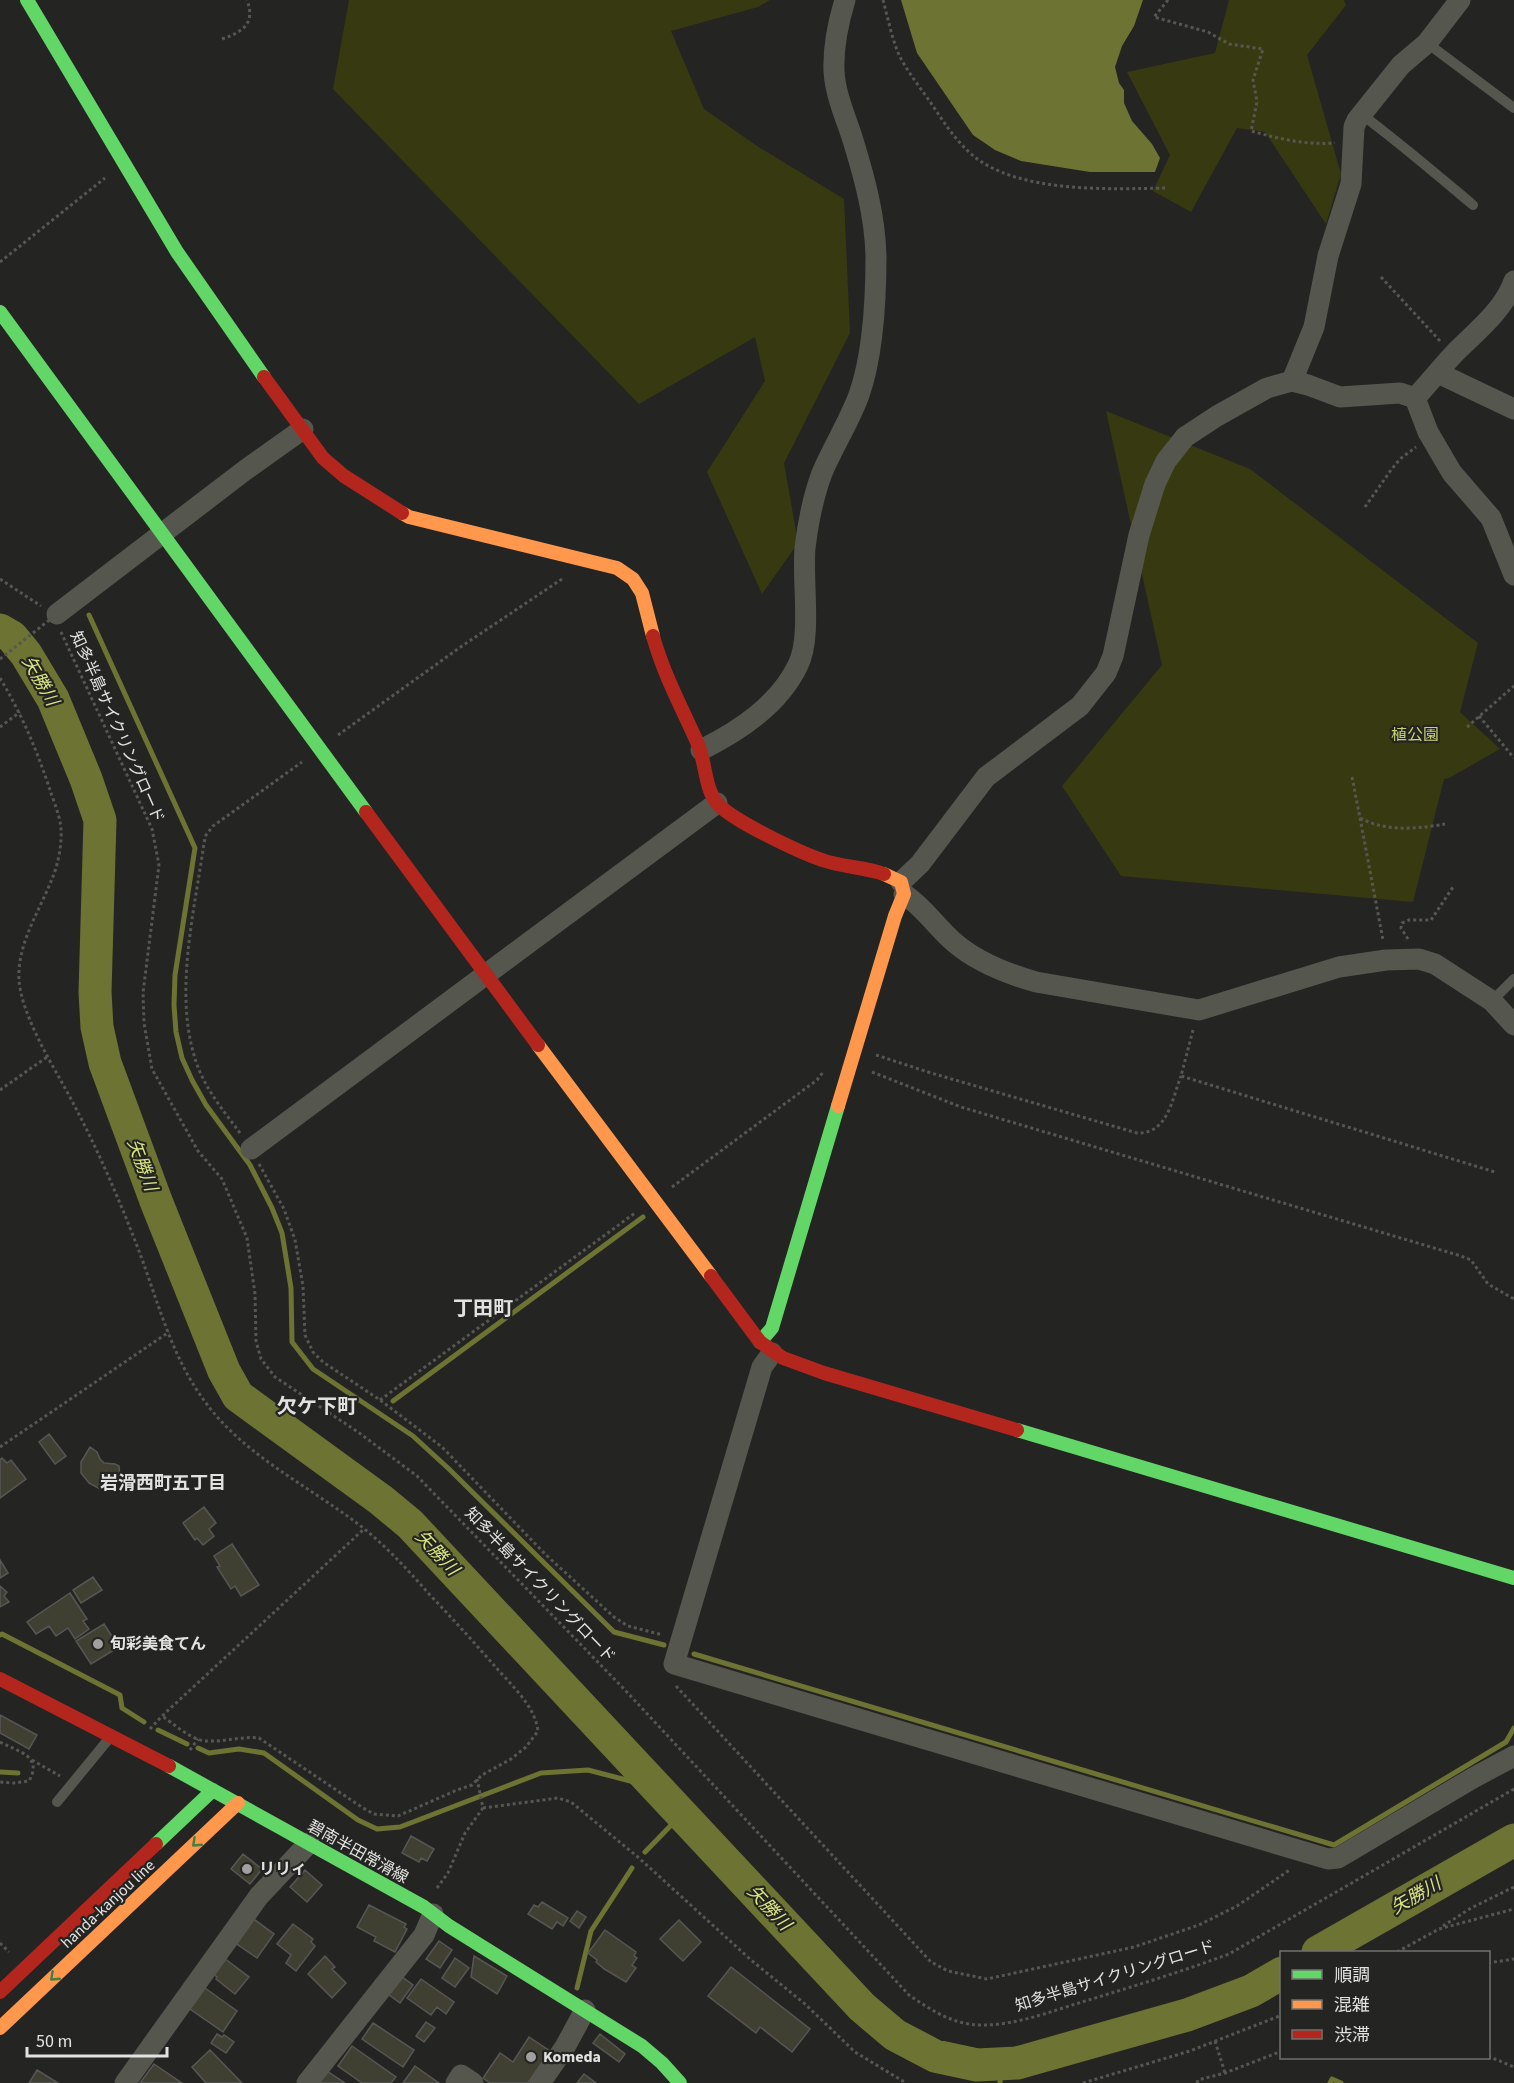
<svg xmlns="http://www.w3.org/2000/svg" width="1514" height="2083" font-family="'Source Sans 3','Noto Sans JP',sans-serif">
  <rect width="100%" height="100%" fill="#242423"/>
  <path fill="#373a11" d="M349 0H770L758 7 671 31 704 109 757 146 844 199 850 333 784 463 798 543 762 594 707 472 765 381 755 337 639 404 333 89Z
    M1229 0H1344L1346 5 1307 55 1341 174 1326 224 1265 132 1237 128 1191 212 1153 191 1170 155 1127 72 1215 53Z
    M1106 411 1250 469 1478 643 1460 712 1500 749 1449 778 1444 779 1413 902 1121 876 1062 786 1162 665Z"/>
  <path fill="#6d7332" d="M901 0H1143L1134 26 1122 46 1115 67 1119 83 1124 90V103L1132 121 1152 144 1160 158 1155 172H1090L1021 161 995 150 973 135 917 53Z"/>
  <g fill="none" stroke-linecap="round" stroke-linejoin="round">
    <path stroke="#6d7332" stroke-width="5" d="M89 615 195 848 175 975 174 1005 176 1032 182 1058 192 1080 206 1105 250 1165 272 1208 282 1233 291 1288 292 1342 313 1369 413 1436 449 1469 614 1632 664 1645
      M393 1401 643 1217
      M0 1635 2 1634 120 1695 122 1708 144 1722
      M694 1654 1334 1845 1506 1742 1514 1728
      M158 1730 187 1744
      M198 1748 209 1753 239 1749 264 1753 358 1820 377 1829 400 1827 541 1773 588 1770 634 1782 673 1805
      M0 1772 18 1773
      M645 1852 682 1814
      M577 1988 591 1931 632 1868
      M1000 2083 1001 2064
      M1330 2083 1332 2079 1341 2083"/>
    <path stroke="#6d7332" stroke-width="33" d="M0 630 12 637 26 654 53 699 86 779 100 820 95 992 97 1027 105 1063 156 1201 224 1371 238 1396 381 1500 410 1524 862 2007 895 2035 935 2056 977 2065 1017 2063 1187 2015 1251 1991 1282 1973
      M1318 1952 1514 1840"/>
  </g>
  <path fill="#404032" stroke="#565755" stroke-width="1.5" d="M49 1434 66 1456 55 1464 39 1442Z
    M90 1447 97 1452 100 1459 104 1463 115 1464 119 1466 120 1477 113 1480 109 1487 100 1489 89 1483 81 1473V1462Z
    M2 1458 7 1463 11 1460 26 1479 0 1498V1460Z
    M204 1507 216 1523 209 1529 214 1536 203 1545 197 1538 195 1540 183 1523Z
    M232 1544 259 1585 241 1596 235 1586 231 1589 217 1567 220 1566 214 1556Z
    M0 1560 8 1573 0 1578Z
    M93 1577 102 1590 81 1603 73 1590Z
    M0 1586 7 1592 4 1596 9 1602 0 1607Z
    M70 1593 87 1619 83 1621 89 1629 75 1639 68 1628 56 1636 49 1626 36 1634 27 1622Z
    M104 1624 119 1647 91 1664 76 1641Z
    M0 1715 37 1735 29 1749 0 1733Z
    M411 1836 434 1849 427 1861 421 1858 419 1862 402 1853Z
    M243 1854 262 1869 250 1884 231 1869Z
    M305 1870 322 1885 307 1902 290 1887Z
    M542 1902 568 1918 563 1926 557 1922 552 1929 528 1914 534 1905 538 1907Z
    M369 1905 406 1924 404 1927 407 1929 395 1952 374 1941 376 1937 357 1927Z
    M577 1911 586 1917 579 1928 570 1921Z
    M251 1917 274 1934 257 1958 234 1942Z
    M679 1920 701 1942 683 1961 660 1939Z
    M293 1924 313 1939 311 1942 315 1946 296 1971 286 1963 291 1955 277 1944Z
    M605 1930 636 1952 634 1956 637 1958 632 1965 636 1968 626 1982 604 1969 596 1962 597 1960 588 1953Z
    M439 1941 452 1950 440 1968 426 1959Z
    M325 1956 335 1967 332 1969 346 1983 332 1998 308 1974Z
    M474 1956 507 1976 497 1994 471 1977Z
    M224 1958 249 1977 235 1994 216 1979 217 1977 212 1973Z
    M455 1958 469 1968 455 1987 442 1978Z
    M731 1967 810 2029 792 2052 760 2027 756 2033 708 1996Z
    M401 1976 413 1985 400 2003 388 1994Z
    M421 1979 454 2002 446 2014 437 2007 431 2015 407 1998Z
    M205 1988 237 2011 223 2032 190 2009Z
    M426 2022 435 2028 424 2042 416 2036Z
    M373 2023 414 2050 403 2067 362 2039Z
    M217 2034 222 2037 224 2035 234 2042 226 2053 211 2043Z
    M600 2034 625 2054 619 2062 593 2043Z
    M529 2037 550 2051 528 2083H490L483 2078 500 2053 513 2062Z
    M352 2046 396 2077 391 2083H362L338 2066Z
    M210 2050 242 2083H206L192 2067Z
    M154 2064 182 2083H140Z
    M415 2066 439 2083H403Z
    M37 2070 58 2083H29Z
    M327 2071 345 2083H319Z
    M584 2074 596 2083H577Z"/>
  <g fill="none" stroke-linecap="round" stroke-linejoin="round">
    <path stroke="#565752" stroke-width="3" stroke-dasharray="3 3" stroke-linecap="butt" d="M883 0C888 18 892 40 900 57 909 74 922 90 933 106 944 123 955 139 970 153 1015 194 1110 189 1167 188
      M1168 0 1154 17 1208 32 1229 44 1263 49 1253 80 1257 102 1251 131C1280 139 1305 145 1335 143
      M222 39C242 32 256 24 247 0
      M0 262 105 178
      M1381 277 1441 342
      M1365 507 1391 470 1400 459 1416 447
      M0 579 41 606
      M61 632 152 829 159 865 143 993 144 1023 152 1069 198 1151 222 1179 247 1238 255 1294 256 1341 261 1359 275 1377 358 1432 417 1476 625 1690 909 1995C931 2010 952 2024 979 2025 1014 2026 1049 2012 1082 2002 1131 1987 1181 1972 1229 1954L1514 1789
      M0 678C21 713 36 748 49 787 53 800 60 815 61 829 62 845 58 865 52 879 39 912 17 944 19 980 21 1010 45 1053 60 1079 92 1136 116 1191 139 1251 157 1299 171 1354 201 1396 240 1454 308 1485 362 1527 387 1547 408 1570 429 1594 451 1617 472 1640 493 1664 509 1683 535 1705 538 1731L526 1747 511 1759 482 1775 472 1785 457 1790 398 1816 374 1814 363 1808 259 1738C242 1736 225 1742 207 1741 192 1741 174 1724 162 1716
      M1479 716 1514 758
      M0 727 20 712
      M1467 727 1514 686
      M338 735 462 646 562 579
      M1352 777 1360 818C1387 832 1416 829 1445 824
      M1360 818 1383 940
      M1408 939 1401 928 1402 923 1409 920H1431L1453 887
      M1193 1030 1181 1076 1495 1172
      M876 1055 931 1073 1137 1133C1168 1134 1172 1099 1181 1076
      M872 1072 961 1107 1461 1256 1471 1260 1488 1284 1514 1299
      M0 1090 47 1057
      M240 1133C226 1114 210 1095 200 1072 171 1003 194 915 204 843L206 835 213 826 302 762
      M259 1164 284 1209 295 1240 303 1286 305 1335 313 1352 323 1362 380 1400 442 1447 545 1554 614 1617 628 1626 663 1635
      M672 1187 817 1080 824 1071
      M380 1400 635 1213
      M0 1447 169 1332
      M676 1686 931 1962 948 1971 987 1979 1134 1947 1199 1925 1237 1906 1291 1869
      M150 1729 162 1716 364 1529
      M0 1742C19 1752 43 1756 29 1781L14 1783 0 1782
      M190 1750 198 1739
      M32 1760 60 1776
      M483 1808 558 1798 571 1802 639 1858 751 1960 805 2004 855 2052 906 2083
      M437 1888 448 1873 465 1833 483 1808 477 1779
      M1443 1926 1471 1908 1514 1887
      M0 1943 9 1952
      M1397 1952 1439 1929 1514 1909
      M1488 1963 1514 1959
      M1215 2041 1225 2073
      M1488 2056 1514 2067
      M1083 2083 1190 2051 1282 2015
      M1197 2083 1198 2080 1225 2073 1282 2051"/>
    <path stroke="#55564e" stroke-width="10" d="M1427 43 1514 108
      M1361 114C1400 143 1436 174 1473 205
      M1492 1001 1514 979
      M57 1802 112 1735"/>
    <path stroke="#55564e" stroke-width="21" d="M1438 373 1514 409
      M1292 381 1314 327 1328 256 1351 184 1354 127 1357 120 1401 65 1427 43 1460 0
      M1415 398 1428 432 1452 473 1491 518 1514 575
      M1415 398C1428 384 1440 369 1452 356 1474 333 1503 312 1514 281
      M57 614 244 471 303 429
      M701 750C739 731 779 705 798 665 812 637 802 581 805 548 808 523 813 497 822 473 833 447 849 422 859 395 873 355 876 298 876 256 875 215 864 176 852 137 845 116 835 93 834 71 833 46 838 23 845 0
      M901 882 920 864 986 777 1080 706 1106 673 1113 656 1139 535 1155 484 1166 461 1185 437 1217 416 1267 388 1292 381 1308 385 1340 397 1400 393 1415 398
      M904 894C925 908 937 928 955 943 977 962 1008 974 1036 982L1199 1010 1339 967 1386 960 1419 959 1435 964 1492 1001 1514 1025
      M251 1149 717 803
      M772 1353 762 1367 674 1664 1328 1859 1338 1858 1473 1778 1514 1756
      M125 2083 259 1896 309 1843
      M307 2083 424 1935 433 1914
      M456 2083 461 2075 473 2083
      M540 2083 565 2047 585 2010"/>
    <path stroke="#63d668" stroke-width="14" d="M27 0 177 252 264 377
      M0 312 366 812
      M760 1342 772 1328 838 1106
      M1017 1430 1514 1578
      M169 1766 424 1907 449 1926 642 2046 662 2063 680 2083
      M156 1844 213 1790"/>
    <path stroke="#ff974d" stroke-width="14" d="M402 513 409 517 617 568 633 579 642 593 653 636
      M538 1045 711 1276
      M838 1106 895 916 904 894 901 882 884 874
      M0 2028 238 1803"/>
    <path stroke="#b3261e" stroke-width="14" d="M264 377 323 458 344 476 402 513
      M653 636C663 673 682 708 697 742 706 761 704 787 717 803 731 820 799 852 822 860 842 867 864 867 884 874
      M366 812 538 1045
      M711 1276 760 1342 783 1358 824 1373 1017 1430
      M0 1679 169 1766
      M0 1992 156 1844"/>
    <path stroke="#565752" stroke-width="3" stroke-dasharray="3 3" stroke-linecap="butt" d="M0 659 57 614"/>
  </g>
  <defs><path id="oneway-chevron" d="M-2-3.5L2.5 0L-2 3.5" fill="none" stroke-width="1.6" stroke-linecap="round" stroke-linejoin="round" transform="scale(1.5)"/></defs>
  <g stroke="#447e45">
    <use href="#oneway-chevron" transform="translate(196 1843) rotate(137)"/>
    <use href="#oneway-chevron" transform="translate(54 1977) rotate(137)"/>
  </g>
  <g fill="#a0a09e" stroke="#242522" stroke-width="2">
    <circle cx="98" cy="1644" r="6"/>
    <circle cx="247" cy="1869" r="6"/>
    <circle cx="531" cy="2057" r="6"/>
  </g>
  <g text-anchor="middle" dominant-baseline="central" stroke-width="4.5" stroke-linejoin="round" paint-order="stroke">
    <g font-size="16" fill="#e2e2e0" stroke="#242522">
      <text transform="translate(117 727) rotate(66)">知多半島サイクリングロード</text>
      <text transform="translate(540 1585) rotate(46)">知多半島サイクリングロード</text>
      <text transform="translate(358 1852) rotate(29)">碧南半田常滑線</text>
      <text transform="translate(108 1904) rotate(-43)">handa-kanjou line</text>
      <text transform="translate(1115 1976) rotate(-17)">知多半島サイクリングロード</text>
    </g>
    <g font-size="16" fill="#c8d36e" stroke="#242522">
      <text x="1415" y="735">植公園</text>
    </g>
    <g font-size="16" font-weight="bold" fill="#e2e2e0" stroke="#242522" text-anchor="start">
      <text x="110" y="1644">旬彩美食てん</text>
      <text x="259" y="1869">リリィ</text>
      <text x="543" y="2057">Komeda</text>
    </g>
    <g font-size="18" font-style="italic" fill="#dae581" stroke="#242522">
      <text transform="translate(40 681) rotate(60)">矢勝川</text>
      <text transform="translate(142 1165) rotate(70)">矢勝川</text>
      <text transform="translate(437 1553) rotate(47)">矢勝川</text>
      <text transform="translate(1416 1896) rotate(-30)">矢勝川</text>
      <text transform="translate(769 1908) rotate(47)">矢勝川</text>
    </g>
    <g font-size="18" font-weight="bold" fill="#e2e2e0" stroke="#242522">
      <text x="163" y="1483">岩滑西町五丁目</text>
    </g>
    <g font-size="20" font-weight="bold" fill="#e2e2e0" stroke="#242522">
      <text x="483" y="1309">丁田町</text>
      <text x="317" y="1407">欠ケ下町</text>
    </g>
  </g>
  <rect x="1280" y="1951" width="210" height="108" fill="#242522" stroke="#70716e" stroke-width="1.5"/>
  <rect x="1292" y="1970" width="30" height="9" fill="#63d668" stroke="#70716e" stroke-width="1.5"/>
  <text x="1334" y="1981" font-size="18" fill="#e2e2e0">順調</text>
  <rect x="1292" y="2000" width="30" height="9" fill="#ff974d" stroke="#70716e" stroke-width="1.5"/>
  <text x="1334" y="2011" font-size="18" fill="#e2e2e0">混雑</text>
  <rect x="1292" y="2030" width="30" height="9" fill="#b3261e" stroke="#70716e" stroke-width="1.5"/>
  <text x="1334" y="2041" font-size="18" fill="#e2e2e0">渋滞</text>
  <path d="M27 2047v9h140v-9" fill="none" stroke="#e2e2e0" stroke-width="3"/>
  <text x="36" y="2047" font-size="18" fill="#e2e2e0" stroke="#242522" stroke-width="4.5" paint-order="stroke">50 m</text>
</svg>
